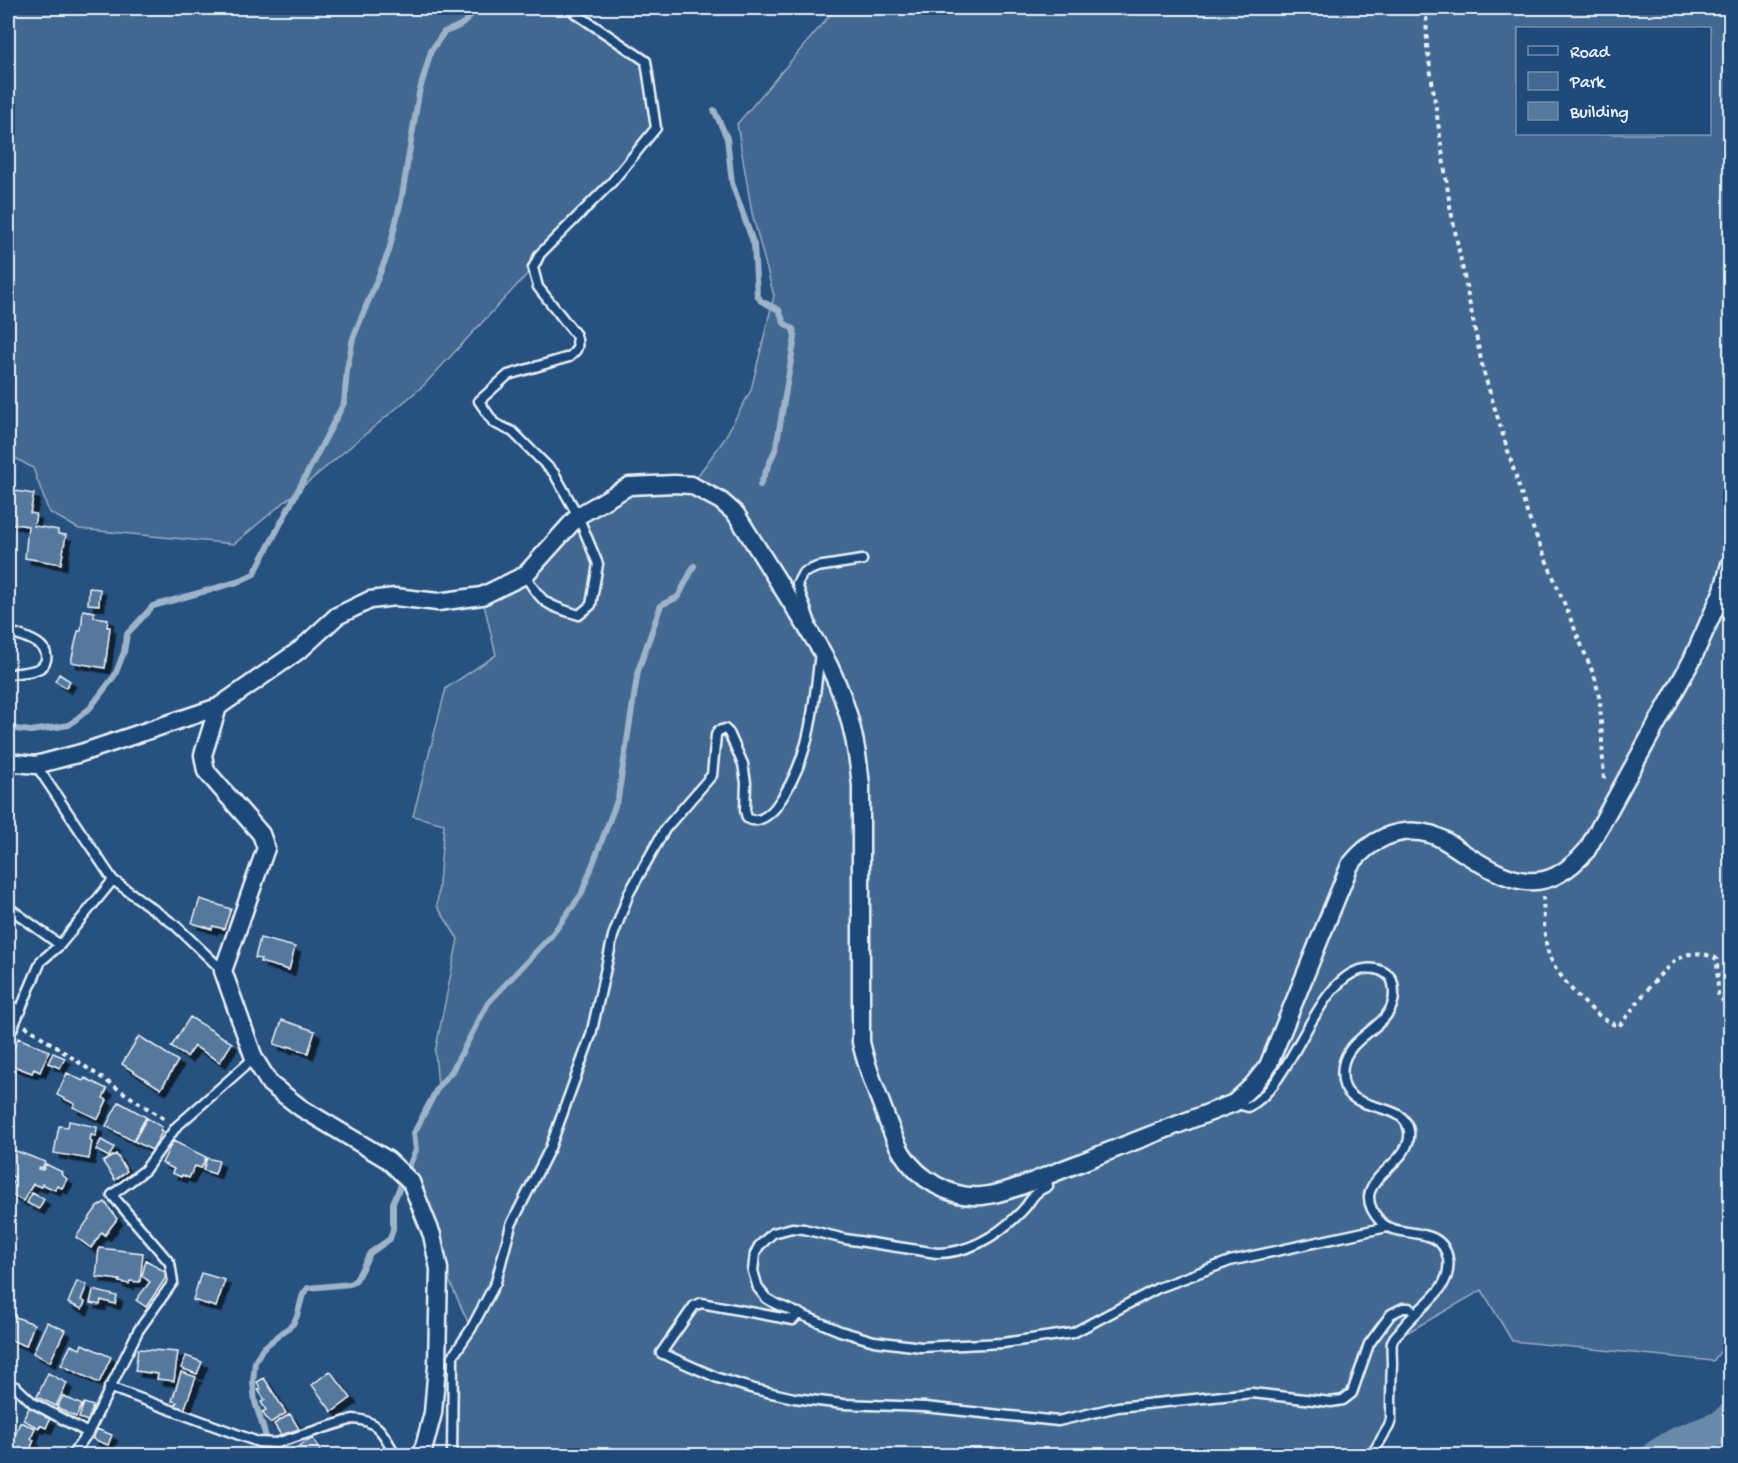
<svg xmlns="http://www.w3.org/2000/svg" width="1738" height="1463" font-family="'Gochi Hand',sans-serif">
  <defs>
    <filter id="shadow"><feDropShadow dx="5.5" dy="5.5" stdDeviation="0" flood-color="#0009"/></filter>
  </defs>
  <rect width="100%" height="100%" fill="#27517f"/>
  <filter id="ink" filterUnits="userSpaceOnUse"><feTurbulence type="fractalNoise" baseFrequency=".0167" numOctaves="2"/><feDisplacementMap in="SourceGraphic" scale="12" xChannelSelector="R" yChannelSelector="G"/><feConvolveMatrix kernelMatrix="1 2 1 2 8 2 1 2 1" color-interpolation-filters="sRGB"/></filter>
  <g filter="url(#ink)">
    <path fill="#436891" stroke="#96acc4" stroke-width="1.5" fill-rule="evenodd" d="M8 8H571L646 61 656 128 533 268 423 386 234 544 79 529 49 512 33 468 8 454Z
      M836 8H1730V1340L1713 1361 1512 1341 1482 1290 1392 1341 1391 1419 1371 1455H452L453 1356 471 1329 444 1269 436 1234 422 1186 404 1177 416 1150 414 1133 438 1087 435 1052 458 939 437 906 444 824 413 816 446 688 496 655 482 596 525 575 578 516 629 486 691 485 723 441 751 390 774 296 752 213 737 124ZM1518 28H1710V134H1518Z"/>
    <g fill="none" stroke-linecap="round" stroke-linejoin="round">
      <path stroke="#9db3c9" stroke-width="6" d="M714 110 727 138 732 183 754 245 757 295 761 301 779 310 784 323 793 329 795 337 776 448 760 485
        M8 728 31 731 69 725 90 708 115 675 124 652 127 634 153 606 237 582 254 574 344 403 347 369 353 338 389 251 402 196 419 93 431 51 444 32C457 28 470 22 474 8
        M266 1456 267 1440 255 1402 253 1382 255 1362 262 1349 293 1324 297 1316 303 1294 308 1288 350 1284 356 1280 370 1253 390 1239 393 1229V1203L416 1150 414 1133 438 1087 452 1071 488 1003 551 936 581 895 618 798 638 671 661 605 678 597 694 566"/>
      <path stroke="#6b8aaa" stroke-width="34" d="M1658 1456 1678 1444 1723 1427 1730 1420"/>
    </g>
    <path fill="#57789d" stroke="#e8f1f8" stroke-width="1.5" filter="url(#shadow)" d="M10 490 34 494 30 513 36 514 34 526 58 530V534L66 535 61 564 25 558 28 526 8 523V500Z
      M89 588 100 589 99 605 88 604Z
      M83 610 94 612V617L108 619 107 627H110L105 668 71 662 78 631H81Z
      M59 674 70 681 66 688 55 681Z
      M200 899 231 909 224 929 213 926 212 929 192 923Z
      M260 938 295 947 289 970 260 962 261 959 255 958Z
      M190 1017 232 1043 220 1062 194 1046 187 1057 171 1047Z
      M282 1020 315 1031 308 1053 288 1046 287 1048 274 1044Z
      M139 1036 178 1061 161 1089 122 1064Z
      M18 1038 49 1051 40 1072 34 1069 32 1073 11 1065 13 1061 9 1060Z
      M53 1053 65 1058 60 1068 48 1063Z
      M67 1073 83 1081 85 1078 107 1089 103 1098 107 1100 98 1119 73 1107 75 1104 57 1095Z
      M119 1102 146 1117 133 1141 106 1126Z
      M147 1118 162 1127 160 1131 162 1132 152 1150 134 1141Z
      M69 1121 97 1127 96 1136 91 1135 90 1141H92L89 1159 54 1153 59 1126 68 1127Z
      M101 1140 114 1147 109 1157 96 1150Z
      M173 1141 206 1157 201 1168 195 1166 189 1178 182 1175 181 1177 172 1173 174 1169 162 1163Z
      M8 1148 45 1162 42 1168 39 1167 38 1169 43 1170 46 1164 62 1172 61 1174 67 1179 62 1188 57 1186 55 1190 42 1184 41 1187 33 1184 23 1201 8 1193 15 1177 8 1175Z
      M116 1154 127 1171 115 1180 103 1162Z
      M207 1158 219 1161 215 1174 203 1170Z
      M32 1193 44 1199 39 1209 27 1203Z
      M105 1202 117 1219 105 1235 102 1232 91 1248 76 1237 97 1207Z
      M99 1248 143 1253 140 1282 130 1281 129 1284 119 1282 120 1280 96 1277Z
      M146 1260 165 1272V1279L146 1307 136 1300 150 1282 142 1276Z
      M201 1273 225 1280 216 1307 193 1300Z
      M77 1281 87 1285 81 1300 85 1302 82 1309 68 1303Z
      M93 1290 117 1296 115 1304 101 1300 100 1305 90 1303Z
      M8 1312 14 1314 13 1316 34 1324 26 1346 8 1339Z
      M47 1322 65 1330 50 1362 33 1353Z
      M82 1344 111 1357 99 1383 61 1365 71 1345 80 1349Z
      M138 1349 178 1352 174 1381 157 1379 158 1374 135 1371Z
      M186 1356 202 1362 197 1374 181 1368Z
      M330 1371 351 1398 332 1412 312 1385Z
      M181 1372 196 1377 184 1410 175 1407 177 1402 172 1401Z
      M48 1373 67 1383 56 1406 37 1397Z
      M264 1378 286 1413 270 1423 262 1412 266 1410 261 1402 265 1400 258 1390 261 1389 257 1382Z
      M63 1396 82 1405 76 1417 57 1408Z
      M84 1403 93 1406 88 1421 79 1418Z
      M30 1406 46 1414 45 1417 50 1419 46 1428 40 1425 39 1428 23 1420Z
      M290 1414 299 1429 281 1435 274 1424Z
      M20 1422 35 1428 31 1439 34 1440 30 1450 25 1448 22 1456H8V1439L13 1441Z
      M97 1429 112 1435 108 1445 93 1439Z
      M313 1438 323 1456H285V1454Z"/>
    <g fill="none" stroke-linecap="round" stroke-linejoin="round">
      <g stroke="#e8f1f8" stroke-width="13">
        <path id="service" d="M525 575C543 605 547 605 579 615L591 605 598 564 578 516 554 473 513 432 494 423 479 401 508 375 569 357C578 350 579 346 576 335L538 287 533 268 540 254 612 182 656 128 646 61 575 13 571 8
          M811 623 797 584 803 573 817 567 862 560
          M8 631C20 636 50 642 46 660 45 663 43 666 40 668 32 673 17 672 8 675
          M36 765 113 880
          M8 907 60 945
          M8 1004 21 1011
          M8 1039 41 961 60 945 113 880 175 925 223 971
          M1234 1103 1248 1107C1293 1086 1316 975 1365 969 1374 967 1385 971 1390 977 1394 982 1394 989 1394 995 1393 1028 1348 1034 1343 1066 1335 1120 1404 1095 1409 1131 1414 1168 1341 1179 1381 1222 1398 1240 1442 1223 1448 1259 1453 1292 1416 1307 1400 1331 1397 1334 1393 1338 1392 1342 1391 1348 1392 1358 1392 1364 1391 1383 1391 1401 1391 1419L1389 1426 1371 1456
          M1046 1176 1048 1186C1029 1195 1034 1199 1021 1212 998 1235 971 1253 937 1253L845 1239 804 1229 792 1228 773 1233 759 1246 755 1254 753 1271 758 1288 766 1298 776 1304 840 1331 874 1341 921 1347 1003 1343 1073 1333 1158 1288 1230 1261 1387 1227
          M799 1313 793 1320 701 1303 694 1306 661 1353 718 1378 754 1389 794 1398 843 1404 925 1407 1058 1421 1118 1407 1252 1393 1331 1402 1343 1400 1352 1393 1369 1344 1391 1314 1403 1308H1409L1416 1313
          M16 1387 33 1403 88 1433
          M109 1387 258 1442 276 1443 353 1419C379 1420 384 1435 396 1456
          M71 1456 88 1433 138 1331 173 1282 170 1263 112 1195 145 1170 176 1127 254 1058
          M452 1456 453 1356 471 1329 496 1282 511 1225 550 1148 591 1035 613 936 629 893 665 829 712 775 716 735 718 731 725 729 729 733 743 764 746 783 745 810 747 818C757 824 768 816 775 808 811 760 813 710 820 653"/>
      </g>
      <g stroke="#e8f1f8" stroke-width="21">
        <path id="minor" d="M218 707 301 649 337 616 370 600 395 597 438 602 482 596 525 575 578 516 629 486 674 484 691 485 721 501 736 514 821 650C846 696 856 734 861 786V1042C866 1065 874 1085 882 1106 888 1122 893 1138 902 1153 918 1179 951 1199 982 1196 1011 1193 1049 1174 1077 1164 1129 1143 1182 1123 1234 1103L1252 1086 1268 1066 1350 865C1369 841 1397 825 1430 834 1441 837 1452 845 1462 852 1509 882 1544 900 1587 850L1692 660 1723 590 1730 564
          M8 762 36 765 81 753 218 707 203 755 206 771 261 834 266 848 223 971 254 1058 270 1084 301 1108 388 1160 411 1182 416 1195 432 1235 439 1269 437 1365 433 1413 424 1447 419 1456"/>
      </g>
      <path stroke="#e8f1f8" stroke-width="4" stroke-dasharray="4.5 4.5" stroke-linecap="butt" d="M1426 8 1427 46 1450 206 1483 370 1528 516 1595 678 1600 701 1604 782
        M1543 896C1544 913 1543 941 1550 957 1558 978 1597 1021 1619 1026 1636 1007 1665 959 1690 954 1699 952 1709 955 1717 959L1718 994 1723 1001 1730 1003
        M25 1026C72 1057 118 1090 166 1120"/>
      <use href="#service" stroke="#1f4a7a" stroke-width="8"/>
      <use href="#minor" stroke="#1f4a7a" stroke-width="16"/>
    </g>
  </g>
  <rect width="1738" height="1463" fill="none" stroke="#1f4a7a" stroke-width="30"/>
  <rect x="15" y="15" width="1708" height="1433" fill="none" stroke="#e8f1f8" stroke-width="2" filter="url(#ink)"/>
  <rect x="1516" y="27" width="195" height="108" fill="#1f4a7a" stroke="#6f8dac" stroke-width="1.5"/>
  <rect x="1528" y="46" width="30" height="9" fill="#1f4a7a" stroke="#6f8dac" stroke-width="1.5"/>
  <text x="1570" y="57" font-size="18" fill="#e8f1f8">Road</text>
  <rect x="1528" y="72" width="30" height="18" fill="#436891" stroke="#6f8dac" stroke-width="1.5"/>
  <text x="1570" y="87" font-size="18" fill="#e8f1f8">Park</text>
  <rect x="1528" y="102" width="30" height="18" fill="#57789d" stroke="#6f8dac" stroke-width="1.5"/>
  <text x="1570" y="117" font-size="18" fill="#e8f1f8">Building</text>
</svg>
